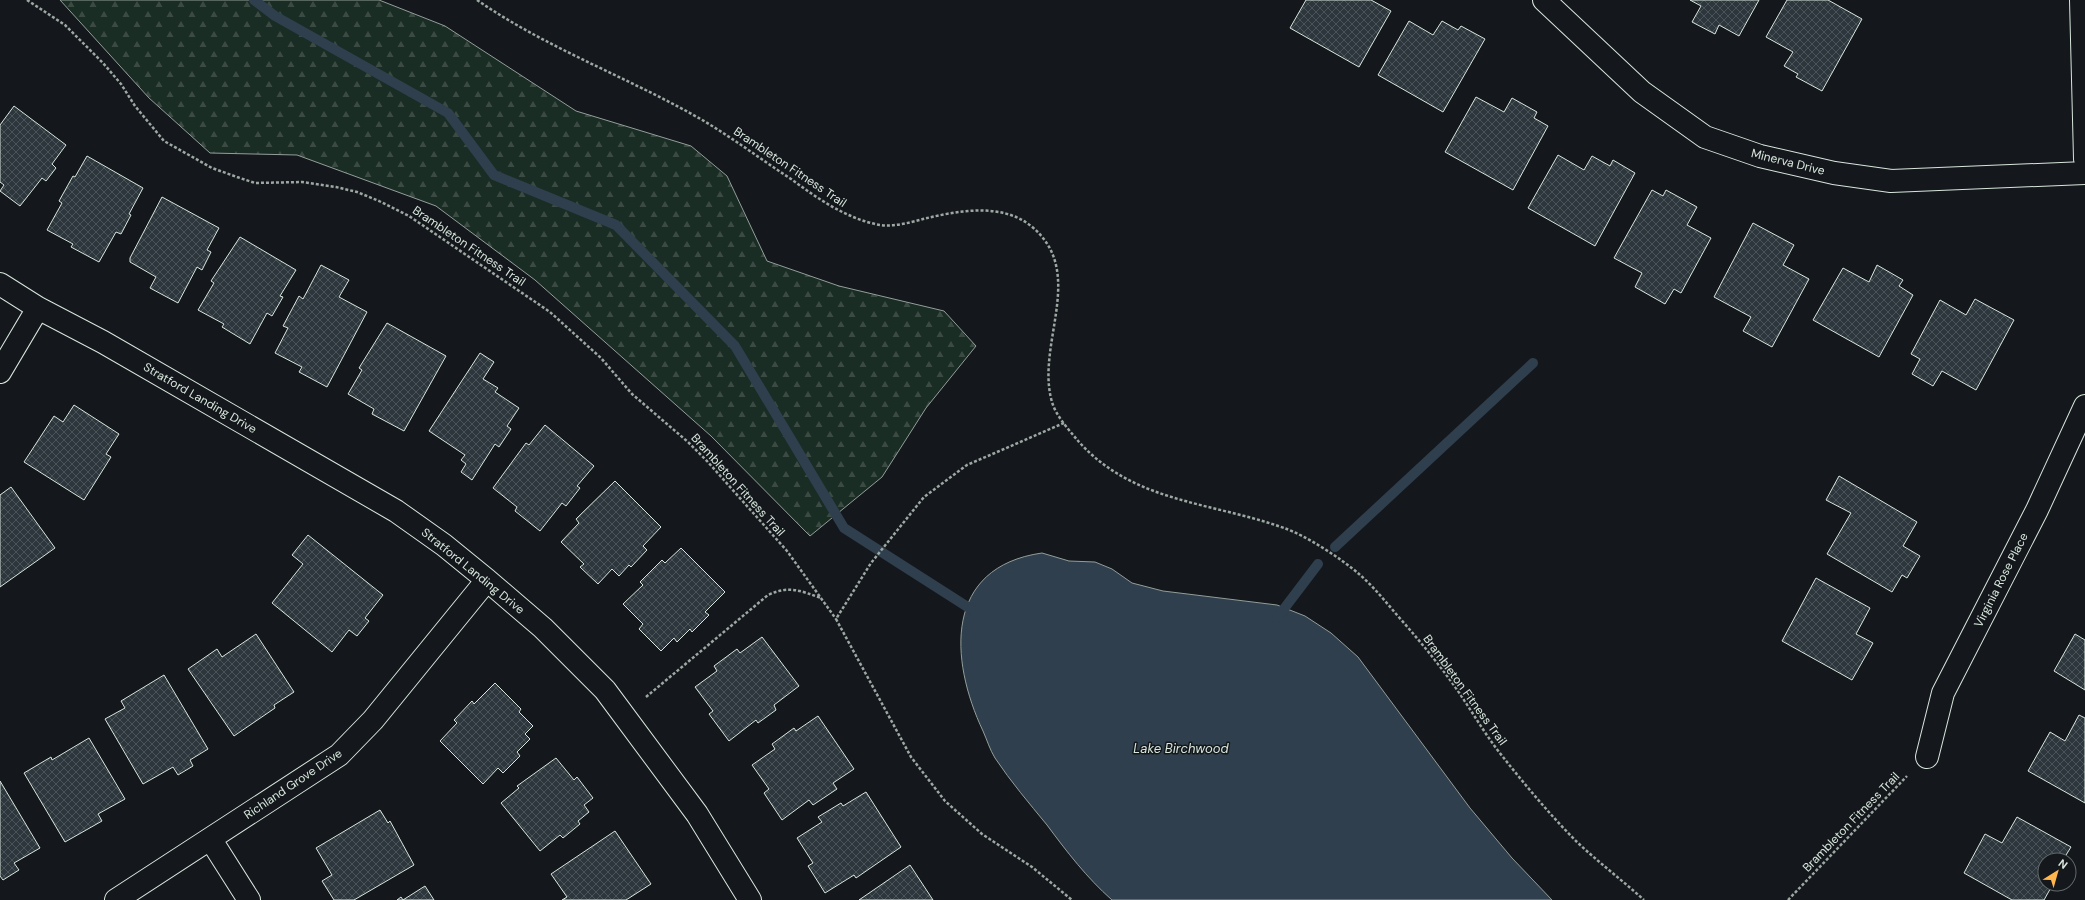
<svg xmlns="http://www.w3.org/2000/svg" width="2085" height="900" font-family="'DM Sans',sans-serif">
  <defs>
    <pattern id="forest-firs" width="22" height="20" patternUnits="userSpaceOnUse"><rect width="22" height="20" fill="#1a2d24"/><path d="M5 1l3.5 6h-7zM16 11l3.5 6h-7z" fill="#3b4b43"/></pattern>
    <pattern id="building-cross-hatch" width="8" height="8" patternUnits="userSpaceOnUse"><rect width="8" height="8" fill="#2c363c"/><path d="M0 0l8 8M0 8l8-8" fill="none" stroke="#4a5358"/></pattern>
  </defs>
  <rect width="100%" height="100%" fill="#14181c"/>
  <path fill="url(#forest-firs)" stroke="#939e99" d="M60 0H379L445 26 576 111 691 146 727 176 767 261 839 286 944 311 976 346 926 408 882 477 810 536 711 436 535 280 436 206 297 155 210 153 149 98Z"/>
  <path fill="#2f3f4d" stroke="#939e99" d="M1042 553 1069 561 1095 562 1112 569 1132 583 1163 591 1277 605 1305 616 1331 633 1358 657 1470 808 1512 858 1552 900H1112C1087 878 1067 852 1047 825 1029 803 1011 782 995 758 990 750 987 740 983 731 949 659 944 567 1042 553Z"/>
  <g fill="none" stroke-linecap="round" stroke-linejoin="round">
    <path stroke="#2f3f4d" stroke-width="10" d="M254 0 275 16 448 113 494 175 616 225 735 346 844 528 977 613
      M1335 547 1533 363
      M1277 618 1318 564"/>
  </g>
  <path fill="url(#building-cross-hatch)" stroke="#d8e6dc" d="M1306 0H1371L1391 11 1359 67 1290 28Z
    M1690 0H1759L1739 36 1719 25 1715 34 1692 22 1701 6Z
    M1787 0H1828L1862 19 1822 91 1796 77 1798 74 1784 66 1793 52 1766 37Z
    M1409 21 1433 35 1442 21 1458 30 1461 26 1485 39 1443 112 1378 75Z
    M1476 97 1504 112 1512 98 1537 112 1534 118 1548 126 1513 190 1445 152Z
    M14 106 66 145 52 164 56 168 46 181 42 178 20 206 0 191 4 185 0 182V125Z
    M1558 155 1584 170 1592 156 1610 166 1613 160 1635 173 1595 246 1528 208Z
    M87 156 143 188 129 214 131 215 121 234 116 232 99 262 71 247 73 244 47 230 62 203 59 201 73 176 75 177Z
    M1652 190 1663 196 1666 190 1697 207 1687 225 1711 238 1681 293 1674 289 1665 304 1635 287 1642 273 1614 258Z
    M162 197 219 228 207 250 211 252 202 270 197 267 178 303 150 288 156 277 130 262V258Z
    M1753 223 1794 245 1783 265 1809 279 1772 347 1743 331 1751 317 1714 297Z
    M240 237 296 270 280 296 283 297 272 316 267 313 250 344 222 327 224 324 198 310 214 283 211 281Z
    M321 265 349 280 339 297 367 312 327 387 299 372 302 367 275 353 288 328 283 326 299 296 303 299Z
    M1877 265 1903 280 1899 286 1913 295 1879 357 1813 320 1843 268 1869 282Z
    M1975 299 2014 320 1976 390 1942 371 1933 386 1912 374 1920 359 1911 354 1940 300 1966 315Z
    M387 323 446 356 404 431 372 414 374 409 348 394 362 370 359 368Z
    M480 353 494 362 483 379 498 388 495 392 519 408 507 426 511 429 499 447 495 444 472 480 461 472 466 464 461 460 465 455 429 431Z
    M74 405 119 434 106 454 111 457 84 500 24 462 54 416 63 422Z
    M545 425 594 466 577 486 580 488 566 506 562 503 540 531 515 511 517 507 493 488 526 443 529 445Z
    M1839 476 1917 522 1903 546 1920 556 1907 578 1902 575 1892 592 1827 554 1851 513 1826 500Z
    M615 481 661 527 643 546 647 550 631 567 629 565 619 576 612 569 598 584 580 567 584 564 561 542 579 523 576 519Z
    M11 487 55 548 0 587V495Z
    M308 535 383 595 365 618 369 621 357 636 349 630 332 652 272 603 303 564 292 555Z
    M681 548 725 592 705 612 709 615 692 632 690 629 677 642 674 638 661 651 639 629 643 624 623 604 643 585 640 582 662 560 665 563Z
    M1816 578 1870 608 1856 634 1873 643 1852 680 1782 641Z
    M256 634 294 692 274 705 275 708 234 736 188 669 217 649 222 657Z
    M2075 634 2085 640V690L2054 671Z
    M762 637 799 686 774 705 776 710 758 723 756 720 729 741 709 714 713 711 695 687 717 671 714 666 737 649 740 653Z
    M164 675 208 749 190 760 193 766 178 775 173 767 143 784 105 719 125 708 121 701Z
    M495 683 521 709 519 712 533 726 525 734 530 739 517 752 520 756 503 773 498 768 483 784 440 741 457 723 454 720 472 701 474 704Z
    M2079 715 2085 718V803L2028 771 2050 732 2065 741Z
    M818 716 854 769 833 783 837 789 813 805 809 800 782 820 764 793 769 789 752 765 775 749 772 744 794 728 796 731Z
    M89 738 125 799 98 814 102 821 65 842 24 773 51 757 52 760Z
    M556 758 574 780 577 777 593 798 584 805 589 812 578 821 580 824 563 838 560 835 540 851 501 803 519 788 517 786Z
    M0 781 40 848 14 863 19 870 3 880 0 876Z
    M866 792 901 847 856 878 854 875 825 893 808 866 813 863 797 838 822 822 818 817 841 803 843 806Z
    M380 810 388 823 390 821 414 865 354 900H334L322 881 332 875 316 848Z
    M2017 817 2071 847 2063 860H2045V884H2053L2044 900H2012L1964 873 1985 834 2002 843Z
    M615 831 651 884 626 900H562L567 897 551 874Z
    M910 865 933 900H859Z
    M425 886 434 900H397L401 897 403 900Z"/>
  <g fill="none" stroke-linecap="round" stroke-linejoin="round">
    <g stroke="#d8e6dc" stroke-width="24">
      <path id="minor" d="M1544 0 1642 92 1705 137 1760 156 1834 173 1891 181 2085 173
        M2081 0 2085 159
        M0 284 38 308 103 342 396 511 444 545 487 580 543 628 605 690 697 814 750 900
        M0 372 38 308
        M1927 757 1943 693 2037 510 2085 406
        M211 840 249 900
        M116 900 339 755 373 720 487 580"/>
    </g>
    <path stroke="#9da8a2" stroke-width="2.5" stroke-dasharray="3 2" stroke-linecap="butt" d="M27 0 65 25 103 63 121 84 135 106 164 141 212 168 237 177 255 183 302 182 336 187 357 192 379 201 409 216 550 312 601 358 632 394 688 442 707 461 787 551 836 619
      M477 0C548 49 630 78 704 121 734 139 762 160 791 179 817 198 844 217 875 224 891 228 908 223 923 219 957 211 1001 202 1031 226 1088 272 1035 344 1052 402 1056 416 1069 430 1079 442 1134 503 1212 502 1284 528 1305 535 1342 559 1359 574 1373 586 1385 601 1397 615 1419 640 1439 664 1458 691 1473 713 1486 736 1503 757 1526 786 1551 816 1577 842 1598 862 1622 880 1644 900
      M1064 423 967 465 924 497 871 563 836 619 911 757 945 801 982 834 1032 867 1072 900
      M646 697 768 595C789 585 801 591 821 598
      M1788 900 1907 776"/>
    <use href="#minor" stroke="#14181c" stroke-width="22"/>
  </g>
  <g text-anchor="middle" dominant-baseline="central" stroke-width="3" stroke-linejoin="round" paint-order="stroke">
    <g font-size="12" fill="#d8e6dc" stroke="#14181c">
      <text transform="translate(1788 162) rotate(14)">Minerva Drive</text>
      <text transform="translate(790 167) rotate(34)">Brambleton Fitness Trail</text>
      <text transform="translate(469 246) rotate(34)">Brambleton Fitness Trail</text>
      <text transform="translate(200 398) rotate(30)">Stratford Landing Drive</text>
      <text transform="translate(738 485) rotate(48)">Brambleton Fitness Trail</text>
      <text transform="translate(473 571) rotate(39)">Stratford Landing Drive</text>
      <text transform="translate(2001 580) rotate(-63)">Virginia Rose Place</text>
      <text transform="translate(1465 690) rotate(54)">Brambleton Fitness Trail</text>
      <text transform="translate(293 784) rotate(-34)">Richland Grove Drive</text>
      <text transform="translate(1851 822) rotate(-46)">Brambleton Fitness Trail</text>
    </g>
    <g font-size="13" font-style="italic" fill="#d8e6dc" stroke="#14181c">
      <text x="1181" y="748">Lake Birchwood</text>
    </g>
  </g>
  <g transform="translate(2057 872) rotate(37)"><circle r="19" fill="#14181c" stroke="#626a69"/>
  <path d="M0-3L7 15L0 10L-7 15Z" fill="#ffb74d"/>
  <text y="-6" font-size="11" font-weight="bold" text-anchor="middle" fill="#d8e6dc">N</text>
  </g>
</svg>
